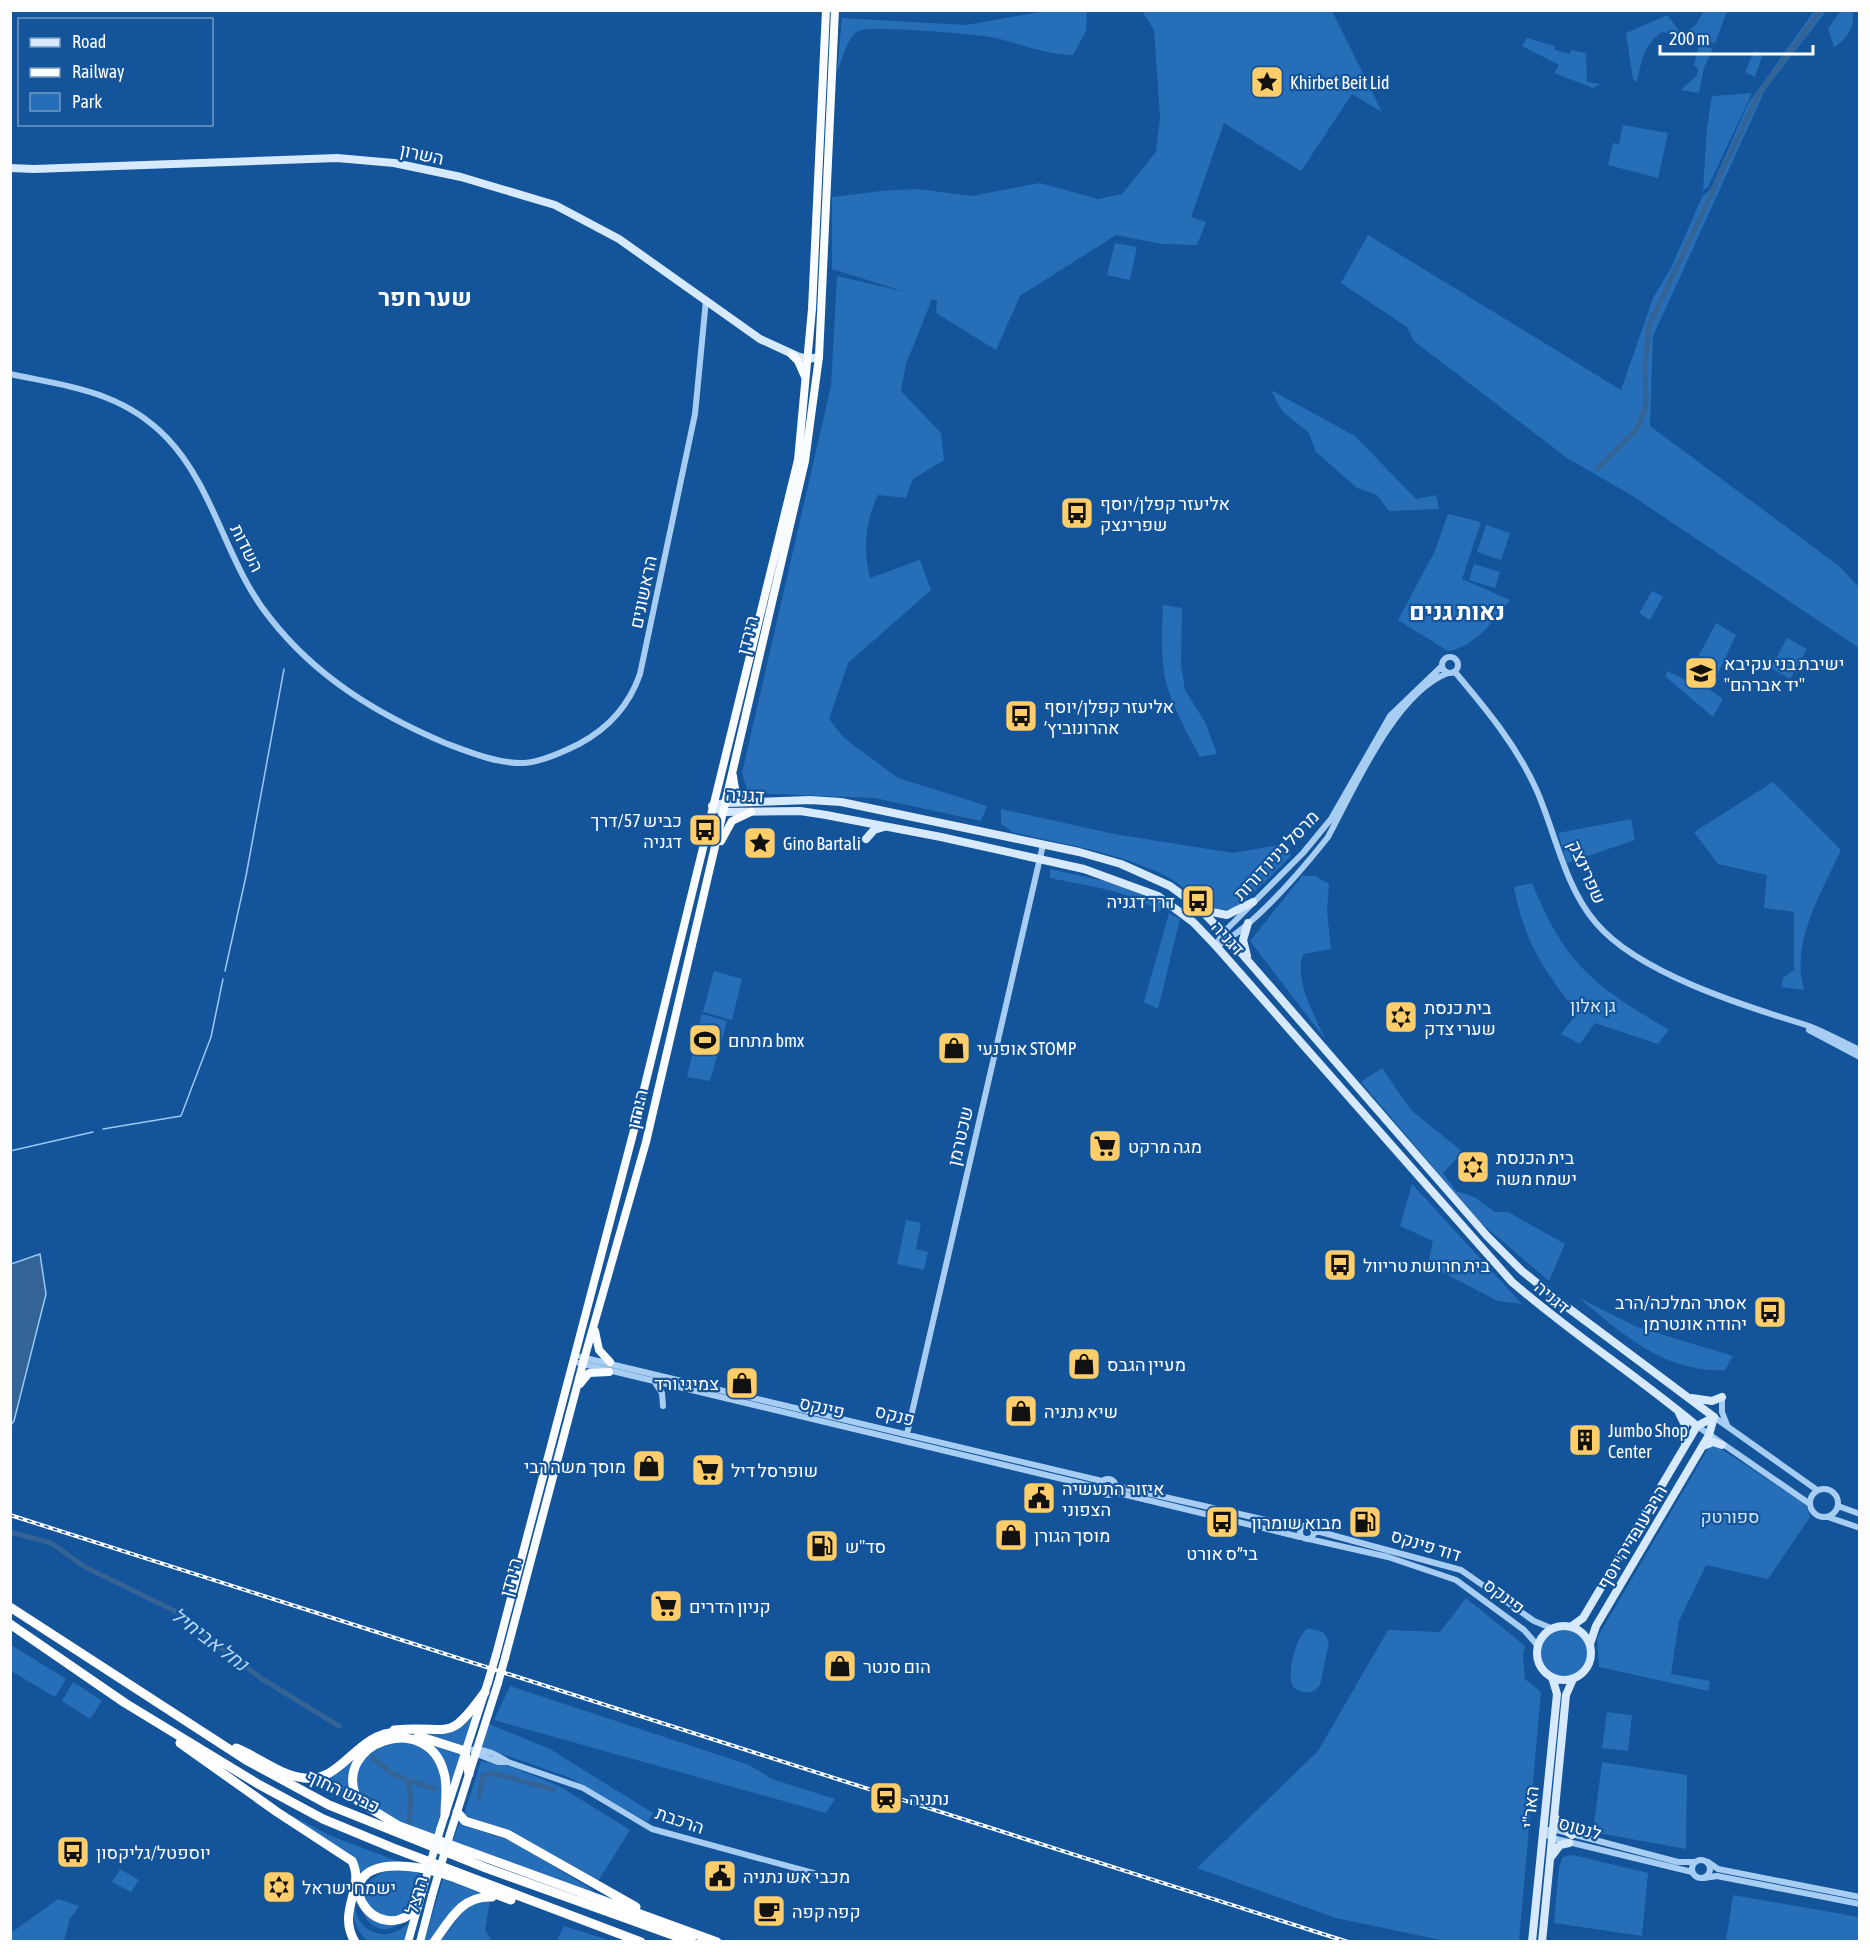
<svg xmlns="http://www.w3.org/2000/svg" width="1870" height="1952" font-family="'Asap Condensed',Heebo,sans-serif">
  <rect width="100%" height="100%" fill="#13549a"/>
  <path fill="#266fb8" d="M1704 10 1727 11 1715 43 1662 32C1643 45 1642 60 1637 82L1633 79 1626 33 1667 15 1682 34 1696 25Z
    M1045 11H1087L1086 31 1073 55C1045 55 1019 43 991 37 975 34 868 25 858 31 847 38 842 61 837 72L842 18 966 25Z
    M1142 11H1332L1382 112 1352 94 1301 171 1224 123 1191 217 1206 222 1197 245 1162 244 1116 235 1020 296 996 350 936 313 937 301 932 299 906 364 901 391 941 433 944 460 913 479 906 498 878 495C865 520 863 552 870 578L920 560 931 590 848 663 829 719 844 738 898 778 987 806 981 821 875 798 748 793 742 773 831 386 837 276 906 292 832 269V197L881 191 918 189 971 196 1040 183 1098 199 1122 194 1156 152 1160 118 1154 30Z
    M1814 11H1826L1765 90 1653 336 1650 426 1839 566 1859 587V648L1631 495 1567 458 1414 341 1407 327 1341 283 1368 235 1621 390 1653 298 1672 266 1702 197 1710 190 1748 104Z
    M1841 11H1853C1854 28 1849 37 1834 47L1828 28Z
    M1527 38 1554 46 1555 50 1570 54 1571 50 1586 53 1587 82 1600 84 1593 88 1554 73 1559 65 1522 46Z
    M1699 46 1713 48 1704 68 1699 93 1681 90 1697 75 1698 69 1694 65Z
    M1754 51 1763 54 1755 77 1745 72Z
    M1752 93 1708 187 1703 190 1707 128 1712 96Z
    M1623 125 1668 133 1658 178 1608 165 1613 143 1619 144Z
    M1115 243 1137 247 1130 280 1107 275Z
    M1271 390 1355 436 1416 499 1436 495 1439 509 1389 511 1377 495 1357 488 1316 452 1309 433 1282 411Z
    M1448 514 1481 522 1462 579 1510 600C1495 619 1474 648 1448 651L1398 620 1435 551Z
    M1486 525 1510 533 1501 560 1477 552Z
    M1474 564 1500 572 1495 588 1469 580Z
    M1652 591 1663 597 1650 620 1639 613Z
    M1163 605 1182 608 1181 665 1185 690 1205 722 1217 754 1200 757C1188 735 1176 713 1168 689 1160 663 1162 632 1163 605Z
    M1716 623 1736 635 1710 690 1723 699 1713 717 1666 677 1667 671 1686 680Z
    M1787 638 1807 649 1790 679 1771 668Z
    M1773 782 1841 850C1822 892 1790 942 1804 990L1782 987 1783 978 1794 970V912L1764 908 1767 875 1718 864 1694 832Z
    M1001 809 1114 834 1233 853 1285 844 1291 856C1281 865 1244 905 1233 908 1205 916 1188 887 1166 876 1118 852 1063 844 1012 832L1001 824Z
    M1631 819 1635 840 1567 863 1558 833Z
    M1050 869 1113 883 1162 903 1160 912C1130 890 1086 886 1050 878Z
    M1302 876H1315L1329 884 1327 911 1331 949 1303 954C1294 982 1314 1013 1325 1039L1250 941Z
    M1532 883C1566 966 1594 985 1669 1030L1658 1044 1595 1023 1580 1044 1561 1034 1577 1013C1543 968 1525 944 1514 887Z
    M1169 913 1180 919 1158 1009 1144 1002Z
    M714 971 742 979 732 1020 703 1012Z
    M702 1014 727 1021 710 1081 687 1077Z
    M1382 1068 1411 1110 1463 1152 1443 1173 1456 1191 1474 1197 1495 1212H1508L1565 1244 1549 1281 1480 1222 1361 1082Z
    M1412 1184 1522 1304 1498 1301 1428 1265 1433 1241 1400 1226Z
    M906 1220 921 1223 916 1249 928 1252 924 1270 897 1264Z
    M1579 1298 1637 1327 1733 1356 1725 1370C1665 1373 1622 1334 1579 1298Z
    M1709 1447H1718L1806 1504 1810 1517 1768 1579 1706 1565 1679 1621 1671 1674 1710 1681 1708 1691 1599 1667 1597 1638Z
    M1466 1598 1525 1646 1523 1656 1525 1679 1541 1692 1519 1941H1445L1336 1918 1197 1868 1318 1751 1388 1630 1440 1632Z
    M1308 1628 1323 1632 1329 1642 1320 1685C1312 1695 1304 1694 1294 1688 1285 1678 1296 1635 1308 1628Z
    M1540 1653a24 24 0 1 1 48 0a24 24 0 1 1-48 0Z
    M11 1645 66 1679 55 1697 11 1671Z
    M73 1682 102 1701 90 1719 62 1701Z
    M510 1686 749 1765 772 1779 835 1799 826 1813 494 1720Z
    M481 1699 464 1749 415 1733H445Z
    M1607 1712 1632 1715 1628 1751 1602 1748Z
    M489 1724 550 1749 653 1813 648 1822 568 1777 482 1747Z
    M388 1734 463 1752 448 1799 435 1752 396 1736 356 1762 357 1805 306 1780H311Z
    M405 1741C412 1744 422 1745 427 1750 450 1773 443 1809 434 1836 410 1826 384 1817 363 1800 344 1784 364 1751 382 1744 389 1741 399 1742 405 1741Z
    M481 1761 510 1766 559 1786 630 1830 597 1883 514 1833 464 1815Z
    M1602 1762 1687 1775 1686 1849 1593 1832Z
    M279 1809 331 1836 405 1864 372 1870C367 1878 360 1886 357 1894 346 1924 384 1952 411 1920L406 1941H368C344 1921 352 1884 351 1855Z
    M460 1821 471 1828 512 1841 593 1890 592 1893 453 1841Z
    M1573 1855 1648 1873 1642 1936 1554 1923 1559 1867 1563 1857Z
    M120 1869 139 1880 131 1892 112 1882Z
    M395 1869 416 1872 422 1876C420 1885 419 1896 415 1905 403 1927 380 1941 364 1915 355 1890 372 1873 395 1869Z
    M443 1879 484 1893 470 1896 458 1905 430 1941 424 1942Z
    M1733 1895 1859 1917V1941H1726Z
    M58 1899 79 1906 70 1919 64 1941H11V1933Z
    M490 1900 485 1930 492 1941 439 1942 472 1901Z
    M564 1926 611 1941H557Z"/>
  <path fill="#346396" stroke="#99c9f6" stroke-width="1.5" d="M40 1254 46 1294 14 1421 11 1425V1264Z"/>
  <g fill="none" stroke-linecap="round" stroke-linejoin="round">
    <path stroke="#99c9f6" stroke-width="1.5" d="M225 971 246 876 284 669
      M103 1129 181 1116 211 1037 223 979
      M10 1151 93 1132"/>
    <path stroke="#346396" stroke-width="5" d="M1598 468 1637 429 1646 406 1645 366 1649 326 1758 95 1821 10
      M10 1532 51 1543 85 1567 185 1616 209 1639 262 1679 339 1726
      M373 1758 391 1773 408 1780 411 1799 409 1821
      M408 1780 435 1789
      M479 1798 483 1776 493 1773 554 1790"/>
    <path stroke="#a7cdf3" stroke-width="6" d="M10 374C70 387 122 391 167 438 215 488 226 564 270 618 316 677 377 714 445 743 469 752 498 764 524 763 542 762 563 752 579 744 609 728 629 706 640 674L695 414 706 300
      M1442 665a8 8 0 1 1 16 0a8 8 0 1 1-16 0Z
      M1455 672C1487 710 1517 746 1537 791 1556 835 1565 887 1596 923 1638 973 1744 1006 1806 1025 1824 1031 1842 1042 1860 1050
      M1216 946 1223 933 1303 853 1331 819 1390 716 1442 666
      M1217 946C1254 926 1301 871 1328 837 1354 789 1395 693 1448 673
      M1809 1030 1860 1057
      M581 1357 1102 1481
      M579 1363 1100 1488
      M656 1384 662 1393 663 1406
      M1722 1397V1412L1727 1425
      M1714 1417 1817 1490
      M1697 1426 1810 1504
      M907 1434 1043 845
      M1100 1487a8 8 0 1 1 16 0a8 8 0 1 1-16 0Z
      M1116 1486 1301 1528
      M1810 1503a14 14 0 1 1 28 0a14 14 0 1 1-28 0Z
      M1114 1492 1300 1537
      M1838 1506 1860 1514
      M1828 1517 1860 1528
      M1300 1532a7 7 0 1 1 14 0a7 7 0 1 1-14 0Z
      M1313 1530 1461 1570 1534 1621 1551 1628
      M1309 1539 1388 1557 1456 1580 1524 1630 1538 1646
      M465 1751C480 1746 495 1753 508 1762L583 1788 652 1829 817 1874
      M474 1753 498 1762H507
      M1542 1832 1552 1838 1692 1872
      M1542 1832 1553 1829 1678 1862H1694
      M1692 1869a9 9 0 1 1 18 0a9 9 0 1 1-18 0Z
      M1708 1862 1718 1869 1860 1897
      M1704 1878 1717 1876 1860 1904"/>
    <path stroke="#d6e9fd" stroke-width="8" d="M10 168 34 169 337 158 394 163 461 177 555 205 619 239 760 339 797 356 808 359 819 357
      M712 806 725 803 810 800 841 802 1079 852 1121 864 1170 886 1196 905 1229 939 1487 1236 1522 1271 1567 1307 1714 1417
      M719 810 723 812 800 811 826 815 941 837 1084 869 1158 896 1193 922 1216 946 1512 1282C1571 1333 1637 1376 1697 1426
      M866 839 874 830 884 827
      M1202 910 1227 915 1253 902
      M1247 956 1243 940 1248 923
      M1692 1398 1712 1401 1722 1397
      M1679 1413 1685 1425V1444
      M1703 1446 1713 1442 1722 1445
      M1537 1653a27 27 0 1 1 54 0a27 27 0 1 1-54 0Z
      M1572 1626 1583 1618 1697 1426 1714 1417
      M1590 1644 1596 1626 1709 1435 1714 1417
      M1555 1817 1561 1827 1572 1835
      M1551 1857 1560 1845 1569 1843
      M1532 1942 1557 1694 1552 1677
      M1542 1942 1566 1695 1573 1679"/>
    <path stroke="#f9fcff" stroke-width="8" d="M792 355 798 361 805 377
      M733 776C735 791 735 798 750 802
      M721 841 732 821 751 812
      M595 1331 599 1350 610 1362
      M580 1384 589 1373 609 1372
      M496 1655 633 1134 798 460 812 309 826 10
      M505 1658 585 1356 646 1142 805 461 819 357 835 10
      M440 1830 488 1682
      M450 1834 498 1683
      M408 1942 422 1892
      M420 1942 432 1896"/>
    <path stroke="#fff" stroke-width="9" d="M10 1607 246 1760 329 1805 486 1868 692 1942
      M10 1624 125 1703 258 1784 323 1819 393 1848 641 1942
      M394 1730C452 1724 446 1746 485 1692
      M418 1736 465 1751 469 1774
      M180 1743 277 1812 352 1861C366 1889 336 1910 355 1942
      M236 1748C259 1757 279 1775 304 1778 343 1783 355 1733 398 1732
      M457 1812 465 1821 507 1834 636 1907
      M445 1814C445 1801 448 1786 444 1773 428 1709 329 1742 358 1801L399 1826 717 1942
      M417 1908C376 1952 321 1867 396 1866 435 1865 475 1887 511 1900
      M434 1942C450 1920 462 1895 492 1897"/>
    <g stroke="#fff" stroke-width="4">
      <path id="rail" d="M10 1515 1348 1942"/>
    </g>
    <use href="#rail" stroke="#13549a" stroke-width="1.5" stroke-dasharray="4.5" stroke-linecap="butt"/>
    <path stroke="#f9fcff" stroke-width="8" d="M488 1682 496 1655
      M498 1683 505 1658
      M422 1892 440 1830
      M432 1896 450 1834"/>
  </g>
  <defs>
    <g id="sight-square" transform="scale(1.725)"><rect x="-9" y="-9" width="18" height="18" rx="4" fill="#ffcd69" stroke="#13549a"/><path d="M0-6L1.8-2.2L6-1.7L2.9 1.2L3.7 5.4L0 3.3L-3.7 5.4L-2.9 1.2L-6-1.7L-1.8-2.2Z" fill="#111"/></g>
    <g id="bus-square" transform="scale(1.725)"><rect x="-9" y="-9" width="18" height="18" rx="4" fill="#ffcd69" stroke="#13549a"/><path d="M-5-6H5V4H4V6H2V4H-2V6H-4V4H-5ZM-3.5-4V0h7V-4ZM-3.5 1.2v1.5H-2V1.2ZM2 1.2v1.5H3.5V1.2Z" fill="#111"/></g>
    <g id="school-square" transform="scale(1.725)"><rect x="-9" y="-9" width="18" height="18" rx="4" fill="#ffcd69" stroke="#13549a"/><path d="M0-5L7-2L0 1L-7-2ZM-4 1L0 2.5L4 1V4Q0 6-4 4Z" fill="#111"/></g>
    <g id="synagogue-square" transform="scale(1.725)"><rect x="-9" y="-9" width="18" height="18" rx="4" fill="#ffcd69" stroke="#13549a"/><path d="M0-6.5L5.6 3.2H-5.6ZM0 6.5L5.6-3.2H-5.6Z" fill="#111"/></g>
    <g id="stadium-square" transform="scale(1.725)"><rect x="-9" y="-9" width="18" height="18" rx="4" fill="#ffcd69" stroke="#13549a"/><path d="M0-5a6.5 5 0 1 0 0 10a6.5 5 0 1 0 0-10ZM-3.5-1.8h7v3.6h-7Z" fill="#111"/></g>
    <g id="shop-square" transform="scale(1.725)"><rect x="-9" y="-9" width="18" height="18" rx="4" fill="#ffcd69" stroke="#13549a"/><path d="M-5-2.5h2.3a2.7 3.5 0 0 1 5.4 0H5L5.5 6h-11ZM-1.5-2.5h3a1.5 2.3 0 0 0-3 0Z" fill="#111"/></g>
    <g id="supermarket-square" transform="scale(1.725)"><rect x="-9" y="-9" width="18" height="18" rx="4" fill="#ffcd69" stroke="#13549a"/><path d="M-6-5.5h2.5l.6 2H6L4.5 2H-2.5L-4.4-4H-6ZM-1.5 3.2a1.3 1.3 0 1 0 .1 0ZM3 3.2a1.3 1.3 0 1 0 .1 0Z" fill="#111"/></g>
    <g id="building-square" transform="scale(1.725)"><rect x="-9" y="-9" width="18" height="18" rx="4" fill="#ffcd69" stroke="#13549a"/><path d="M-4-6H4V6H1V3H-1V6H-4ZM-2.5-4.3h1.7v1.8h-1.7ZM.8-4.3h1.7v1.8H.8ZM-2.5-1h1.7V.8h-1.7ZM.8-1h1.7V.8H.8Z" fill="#111"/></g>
    <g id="civic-square" transform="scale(1.725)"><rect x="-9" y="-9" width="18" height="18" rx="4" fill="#ffcd69" stroke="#13549a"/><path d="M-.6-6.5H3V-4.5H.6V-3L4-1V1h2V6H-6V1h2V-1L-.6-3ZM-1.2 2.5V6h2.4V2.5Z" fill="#111"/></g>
    <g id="fuel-square" transform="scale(1.725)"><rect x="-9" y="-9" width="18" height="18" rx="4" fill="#ffcd69" stroke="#13549a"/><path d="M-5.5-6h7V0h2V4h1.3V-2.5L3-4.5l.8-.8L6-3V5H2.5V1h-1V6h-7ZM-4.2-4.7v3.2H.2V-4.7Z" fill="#111"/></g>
    <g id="station-square" transform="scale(1.725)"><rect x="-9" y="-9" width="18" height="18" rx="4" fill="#ffcd69" stroke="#13549a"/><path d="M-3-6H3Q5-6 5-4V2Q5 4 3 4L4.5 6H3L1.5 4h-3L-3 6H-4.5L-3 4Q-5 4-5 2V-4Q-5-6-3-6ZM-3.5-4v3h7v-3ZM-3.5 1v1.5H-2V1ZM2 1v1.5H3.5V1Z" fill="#111"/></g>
    <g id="cafe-square" transform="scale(1.725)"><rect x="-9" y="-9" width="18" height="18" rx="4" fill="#ffcd69" stroke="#13549a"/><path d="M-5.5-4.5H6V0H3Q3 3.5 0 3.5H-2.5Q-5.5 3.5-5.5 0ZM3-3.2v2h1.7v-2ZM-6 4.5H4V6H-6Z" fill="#111"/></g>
  </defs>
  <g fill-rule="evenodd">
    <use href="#sight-square" x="1267" y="82"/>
    <use href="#bus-square" x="1077" y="513"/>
    <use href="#school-square" x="1701" y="673"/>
    <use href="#bus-square" x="1021" y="716"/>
    <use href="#bus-square" x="705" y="830"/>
    <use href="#sight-square" x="760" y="843"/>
    <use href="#bus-square" x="1198" y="901"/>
    <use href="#synagogue-square" x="1401" y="1017"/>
    <use href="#stadium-square" x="705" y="1040"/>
    <use href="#shop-square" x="954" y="1048"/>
    <use href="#supermarket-square" x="1105" y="1146"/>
    <use href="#synagogue-square" x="1473" y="1167"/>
    <use href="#bus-square" x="1340" y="1265"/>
    <use href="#bus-square" x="1770" y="1312"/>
    <use href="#shop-square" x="1084" y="1364"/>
    <use href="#shop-square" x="742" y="1383"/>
    <use href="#shop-square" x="1021" y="1411"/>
    <use href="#building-square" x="1585" y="1440"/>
    <use href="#shop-square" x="649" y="1466"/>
    <use href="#supermarket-square" x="708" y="1470"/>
    <use href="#civic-square" x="1039" y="1498"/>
    <use href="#bus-square" x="1222" y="1522"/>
    <use href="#fuel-square" x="1365" y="1522"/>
    <use href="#shop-square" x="1011" y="1535"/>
    <use href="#fuel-square" x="822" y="1546"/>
    <use href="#supermarket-square" x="666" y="1606"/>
    <use href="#shop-square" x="840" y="1666"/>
    <use href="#station-square" x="886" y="1798"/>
    <use href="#bus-square" x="73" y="1852"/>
    <use href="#civic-square" x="720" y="1876"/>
    <use href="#synagogue-square" x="279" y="1887"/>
    <use href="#cafe-square" x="769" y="1911"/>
  </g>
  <g text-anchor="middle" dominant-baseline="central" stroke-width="4.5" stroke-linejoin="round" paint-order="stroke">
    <g font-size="18" fill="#fff" stroke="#13549a" text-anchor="start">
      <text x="1290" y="82">Khirbet Beit Lid</text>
      <text x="1100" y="503">אליעזר קפלן/יוסף<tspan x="1100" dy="21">שפרינצק</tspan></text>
      <text x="1724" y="663">ישיבת בני עקיבא<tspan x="1724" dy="21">"יד אברהם"</tspan></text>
      <text x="1044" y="706">אליעזר קפלן/יוסף<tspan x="1044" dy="21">אהרונוביץ׳</tspan></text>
      <text x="682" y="820" text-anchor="end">כביש 57/דרך<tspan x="682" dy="21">דגניה</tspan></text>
      <text x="783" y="843">Gino Bartali</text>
      <text x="1175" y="901" text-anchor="end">דרך דגניה</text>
      <text x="1424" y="1007">בית כנסת<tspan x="1424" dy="21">שערי צדק</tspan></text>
      <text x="728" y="1040">מתחם bmx</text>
      <text x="977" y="1048">אופנעי STOMP</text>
      <text x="1128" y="1146">מגה מרקט</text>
      <text x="1496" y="1157">בית הכנסת<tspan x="1496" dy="21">ישמח משה</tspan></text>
      <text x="1363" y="1265">בית חרושת טריוול</text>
      <text x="1747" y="1302" text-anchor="end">אסתר המלכה/הרב<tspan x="1747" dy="21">יהודה אונטרמן</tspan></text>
      <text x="1107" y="1364">מעיין הגבס</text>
      <text x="719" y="1383" text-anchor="end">צמיגי ורד</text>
      <text x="1044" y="1411">שיא נתניה</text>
      <text x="1608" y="1430">Jumbo Shop<tspan x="1608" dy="21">Center</tspan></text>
      <text x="626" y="1466" text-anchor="end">מוסך משה רבי</text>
      <text x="731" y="1470">שופרסל דיל</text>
      <text x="1062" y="1488">איזור התעשיה<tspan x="1062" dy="21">הצפוני</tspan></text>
      <text x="1342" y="1522" text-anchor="end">מבוא שומרון</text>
      <text x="1034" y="1535">מוסך הגורן</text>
      <text x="845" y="1546">סד"ש</text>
      <text x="1222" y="1553" text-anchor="middle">בי״ס אורט</text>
      <text x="689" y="1606">קניון הדרים</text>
      <text x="863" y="1666">הום סנטר</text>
      <text x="909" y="1798">נתניה</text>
      <text x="96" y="1852">יוספטל/גליקסון</text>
      <text x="743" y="1876">מכבי אש נתניה</text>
      <text x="302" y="1887">ישמח ישראל</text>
      <text x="792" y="1911">קפה קפה</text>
    </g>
    <g font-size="18" fill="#fff" stroke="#13549a">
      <text transform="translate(422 154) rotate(12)">השרון</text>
      <text transform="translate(247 548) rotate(63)">השדות</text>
      <text transform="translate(643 592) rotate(-78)">הראשונים</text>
      <text transform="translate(747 635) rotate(-76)">הירדן</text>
      <text transform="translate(745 795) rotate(3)">דגניה</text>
      <text transform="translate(1276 855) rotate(-47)">מרסל ניניו דורות</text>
      <text transform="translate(1587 872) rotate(66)">שפרינצק</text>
      <text transform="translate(1228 938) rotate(48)">דגניה</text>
      <text transform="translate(637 1109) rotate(-77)">הירדן</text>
      <text transform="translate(960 1136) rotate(-77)">שכטרמן</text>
      <text transform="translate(1552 1297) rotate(40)">דגניה</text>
      <text transform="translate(822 1407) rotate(13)">פינקס</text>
      <text transform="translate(895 1415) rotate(14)">פנקס</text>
      <text transform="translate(1632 1537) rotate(-59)">הרב עובדיה יוסף</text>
      <text transform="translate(1426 1545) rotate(17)">דוד פינקס</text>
      <text transform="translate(510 1577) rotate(-75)">הירדן</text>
      <text transform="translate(1504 1596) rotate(37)">פינקס</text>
      <text transform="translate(343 1791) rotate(25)">כביש החוף</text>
      <text transform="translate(1530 1807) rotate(-84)">האר"י</text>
      <text transform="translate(680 1820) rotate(19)">הרכבת</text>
      <text transform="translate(1580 1828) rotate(16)">לנטוס</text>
      <text transform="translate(416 1895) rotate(-74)">הרצל</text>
    </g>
    <g font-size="18" fill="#cfe6fd" stroke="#13549a">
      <text x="1593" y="1005">גן אלון</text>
      <text x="1730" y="1516">ספורטק</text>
    </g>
    <g font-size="20" font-style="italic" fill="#b3d7fa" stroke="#13549a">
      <text transform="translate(210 1639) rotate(37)">נחל אביחיל</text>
    </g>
    <g font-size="24" font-weight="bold" fill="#fff" stroke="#13549a">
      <text x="425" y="297">שער חפר</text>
      <text x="1457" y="611">נאות גנים</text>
    </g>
  </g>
  <rect width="1870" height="1952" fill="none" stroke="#ffffff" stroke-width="24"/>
  <rect x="18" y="18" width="195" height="108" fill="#13549a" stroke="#7198c2" stroke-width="1.5"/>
  <rect x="30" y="38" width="30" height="9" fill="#d6e9fd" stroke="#7198c2" stroke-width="1.5"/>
  <text x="72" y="48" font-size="18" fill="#ffffff">Road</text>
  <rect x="30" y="68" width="30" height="9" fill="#ffffff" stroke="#7198c2" stroke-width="1.5"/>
  <text x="72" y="78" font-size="18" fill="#ffffff">Railway</text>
  <rect x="30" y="93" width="30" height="18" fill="#266fb8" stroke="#7198c2" stroke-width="1.5"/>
  <text x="72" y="108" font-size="18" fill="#ffffff">Park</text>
  <path d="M1660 45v9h153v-9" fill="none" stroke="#ffffff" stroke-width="3"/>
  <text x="1669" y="45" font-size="18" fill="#ffffff" stroke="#13549a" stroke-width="4.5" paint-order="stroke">200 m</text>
</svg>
